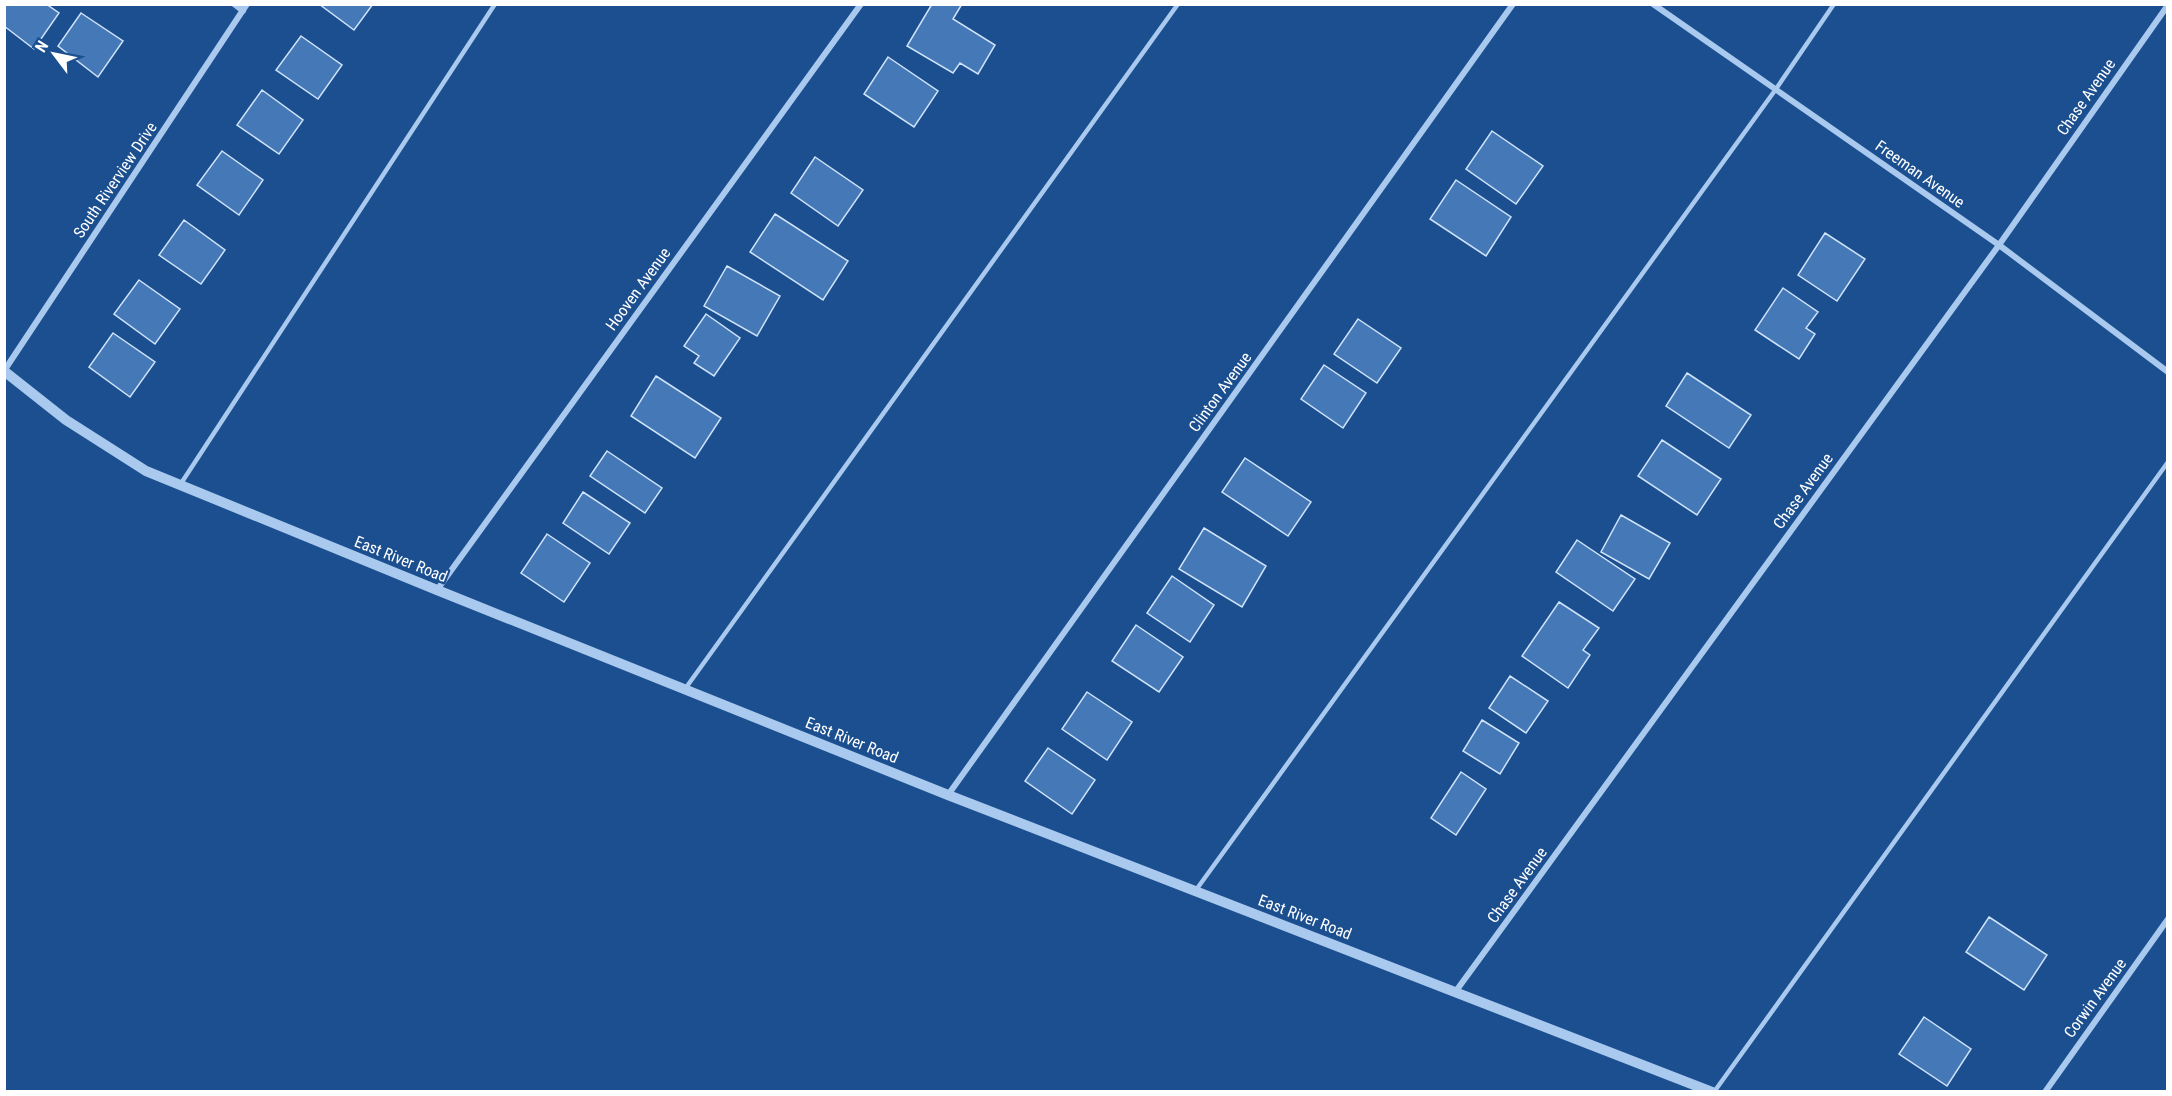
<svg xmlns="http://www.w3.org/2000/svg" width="2172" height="1096" font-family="'Roboto Condensed',sans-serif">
  <rect width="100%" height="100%" fill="#1b4f8f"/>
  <path fill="#4478b7" stroke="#cfe3fa" stroke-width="1.5" d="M4 4H46L59 13 34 49 4 26Z
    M319 4H373L354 30Z
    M932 4H962L953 19 995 45 978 74 960 63 953 73 907 46Z
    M81 13 123 41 98 77 58 46Z
    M301 36 342 65 318 99 276 70Z
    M888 57 938 91 914 127 864 94Z
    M262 90 303 120 279 154 237 125Z
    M1492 131 1543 166 1516 204 1466 169Z
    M222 151 263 180 239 215 197 185Z
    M815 157 863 190 838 226 791 193Z
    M1456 180 1511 217 1486 256 1430 219Z
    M775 214 848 261 823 300 750 252Z
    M184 220 225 250 201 284 159 255Z
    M1825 233 1865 259 1837 301 1798 275Z
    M727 266 780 296 757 336 704 306Z
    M139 280 180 309 155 344 114 314Z
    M1783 288 1818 312 1806 328 1815 334 1799 359 1755 330Z
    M706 314 740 338 714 376 694 363 699 356 684 346Z
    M1358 319 1401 348 1377 383 1334 354Z
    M113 333 155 362 130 397 89 367Z
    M1324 365 1366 393 1343 428 1301 399Z
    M1687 373 1751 415 1729 448 1666 406Z
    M656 376 721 418 695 458 631 416Z
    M1662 440 1721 479 1697 515 1638 476Z
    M607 451 662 488 645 513 590 476Z
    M1245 458 1311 502 1288 536 1222 492Z
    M583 492 630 523 609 554 563 523Z
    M1621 515 1670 543 1649 579 1601 552Z
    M1204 528 1266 566 1242 607 1179 569Z
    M547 534 590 563 564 602 521 573Z
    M1577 540 1635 579 1613 611 1556 572Z
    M1172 576 1214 605 1190 642 1147 613Z
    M1559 602 1599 628 1583 650 1590 655 1568 688 1522 656Z
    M1136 625 1183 657 1159 692 1112 661Z
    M1510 676 1548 701 1526 733 1489 708Z
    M1087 692 1132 722 1107 760 1062 729Z
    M1482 720 1519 743 1500 774 1463 751Z
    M1048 748 1095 780 1072 814 1025 781Z
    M1461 772 1486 789 1456 835 1431 818Z
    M1989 917 2047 955 2024 990 1966 952Z
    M1924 1017 1971 1049 1947 1086 1899 1054Z"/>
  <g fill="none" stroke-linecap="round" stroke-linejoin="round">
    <path stroke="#a9c9ee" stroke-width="4.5" d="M180 485 495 4
      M685 689 1178 4
      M1196 890 1776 89 1834 4
      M1714 1092 2168 462"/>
    <path stroke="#a9c9ee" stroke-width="6" d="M234 4 243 11
      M1653 4 1999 245 2168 372
      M4 371 247 4
      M437 590 861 4
      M948 795 1513 4
      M1456 991 1999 245 2168 5
      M2045 1092 2168 919"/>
    <path stroke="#a9c9ee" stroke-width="10" d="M4 371 66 420 146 471 437 590 948 795 1712 1092"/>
  </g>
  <g text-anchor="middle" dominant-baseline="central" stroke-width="4.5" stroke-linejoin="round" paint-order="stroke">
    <g font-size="16" fill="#fff" stroke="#1b4f8f">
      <text transform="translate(2086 97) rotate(-55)">Chase Avenue</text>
      <text transform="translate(1920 174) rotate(35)">Freeman Avenue</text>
      <text transform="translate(115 180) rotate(-56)">South Riverview Drive</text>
      <text transform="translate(638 289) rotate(-54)">Hooven Avenue</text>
      <text transform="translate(1220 392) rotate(-54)">Clinton Avenue</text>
      <text transform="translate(1803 491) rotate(-54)">Chase Avenue</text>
      <text transform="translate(401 559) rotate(22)">East River Road</text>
      <text transform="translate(852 740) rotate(22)">East River Road</text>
      <text transform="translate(1517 885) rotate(-54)">Chase Avenue</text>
      <text transform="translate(1305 917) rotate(21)">East River Road</text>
      <text transform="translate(2095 998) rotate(-54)">Corwin Avenue</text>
    </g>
  </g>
  <rect width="2172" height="1096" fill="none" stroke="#ffffff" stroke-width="12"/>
  <g transform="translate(54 54) rotate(302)" stroke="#1b4f8f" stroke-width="4.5" paint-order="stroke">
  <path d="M0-4.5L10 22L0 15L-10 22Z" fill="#ffffff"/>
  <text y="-9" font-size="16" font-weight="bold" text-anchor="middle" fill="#ffffff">N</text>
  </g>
</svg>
